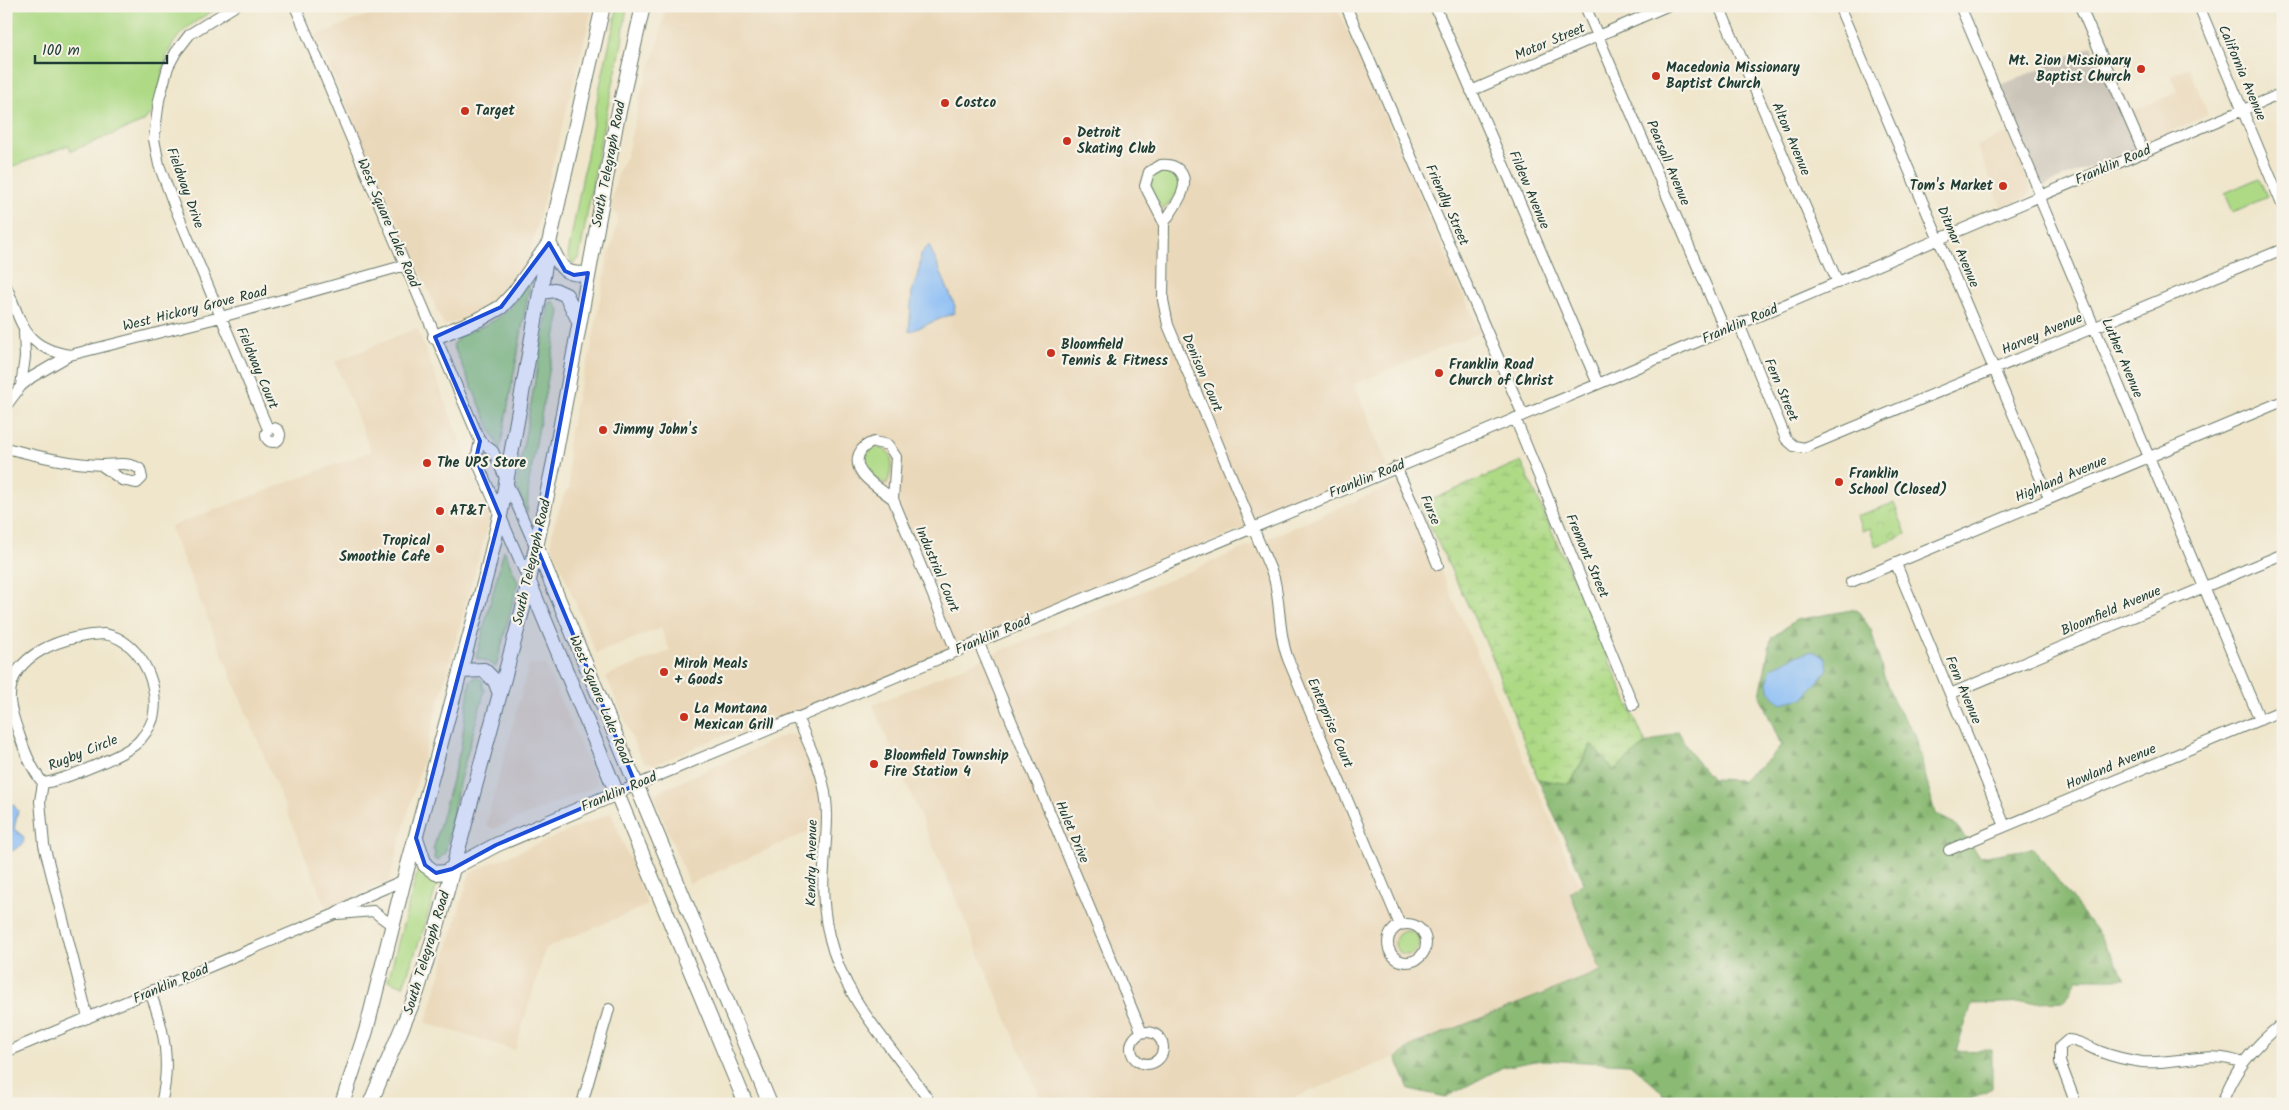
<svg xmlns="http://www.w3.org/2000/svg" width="2289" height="1110" font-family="Kalam,sans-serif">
  <defs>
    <pattern id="forest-firs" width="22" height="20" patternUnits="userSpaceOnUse" patternTransform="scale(1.25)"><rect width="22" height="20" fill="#8aba73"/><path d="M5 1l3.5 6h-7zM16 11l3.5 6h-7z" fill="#70985f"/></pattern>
    <pattern id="wetland-marsh" width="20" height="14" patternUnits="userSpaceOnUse" patternTransform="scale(1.25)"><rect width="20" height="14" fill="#aeda86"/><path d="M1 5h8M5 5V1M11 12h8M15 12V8" fill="none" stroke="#95bc74"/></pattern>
    <pattern id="park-crowns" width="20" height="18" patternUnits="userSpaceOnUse" patternTransform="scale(1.25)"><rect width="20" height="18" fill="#aeda86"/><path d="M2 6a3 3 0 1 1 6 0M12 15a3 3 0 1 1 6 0" fill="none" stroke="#95bc74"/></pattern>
  </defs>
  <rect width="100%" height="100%" fill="#f7f3e8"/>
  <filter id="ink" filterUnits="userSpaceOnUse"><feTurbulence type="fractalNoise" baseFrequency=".02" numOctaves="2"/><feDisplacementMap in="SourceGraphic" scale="10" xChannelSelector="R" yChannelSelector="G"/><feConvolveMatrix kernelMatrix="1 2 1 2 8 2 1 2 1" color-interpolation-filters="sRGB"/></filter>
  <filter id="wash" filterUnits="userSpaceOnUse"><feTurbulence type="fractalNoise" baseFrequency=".0096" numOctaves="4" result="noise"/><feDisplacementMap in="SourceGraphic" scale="20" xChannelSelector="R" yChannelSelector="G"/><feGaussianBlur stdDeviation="1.12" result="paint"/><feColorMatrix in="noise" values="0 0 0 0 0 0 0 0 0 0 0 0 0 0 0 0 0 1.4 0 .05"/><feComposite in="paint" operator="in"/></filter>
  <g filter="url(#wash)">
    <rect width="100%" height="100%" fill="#efe6cc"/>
    <path fill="#ead8ba" d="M389 6H593L529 256 514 287 492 307 444 326 316 36Z
      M666 6H1336L1480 332 1354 384 1388 467 756 733 753 728 719 737 656 764 645 763 638 752 606 676 670 651 661 628 596 653 551 543 553 528 565 492 570 488 568 444 578 392 590 355 609 252 612 247 618 217 611 207 618 172 627 154 642 90 657 47Z
      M2189 67 2208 115 2145 143 2132 111 2178 92 2171 75Z
      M2008 133 2031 189V194L2027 197 2001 207 1977 146Z
      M417 328 490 518 389 881 327 909 170 527 371 451 335 362Z
      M1403 481 1438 565 1616 968 1278 1104H1043L873 705Z
      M529 664 545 665 598 785 494 829 486 825Z
      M786 735H793L799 739 814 768 823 804 821 826 689 884 653 794Z
      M611 813 648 905 546 948 515 1050 426 1023 470 872Z"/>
    <path fill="#cac3b8" d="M2092 46 2135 148 2043 186 1999 86Z"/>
    <path fill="#aeda86" stroke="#668c5d" d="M6 6H221C201 18 179 29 169 51 159 75 162 104 143 122L71 151 69 145 6 169Z
      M618 6H627L621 49 602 132 579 259H577L573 264 568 255 569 249 600 86Z
      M1167 169 1175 173 1180 185 1177 193 1164 209C1154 201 1145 184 1155 173Z
      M2259 178 2267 197 2233 212 2225 193Z
      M531 274 530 284 500 450 453 345 458 339 457 337C502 318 508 318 531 274Z
      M553 301 560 311 529 482 527 513 516 486 549 304Z
      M875 447C893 451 893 456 890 473 889 478 889 480 886 484L868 474 862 464 865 453Z
      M504 550 518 582 496 667 486 661 476 658Z
      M476 677 483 680V689H485L458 787 445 855H442L438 861 434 859 435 851 433 850 461 747 470 681Z
      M418 870 427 877 438 881 423 931 403 986 388 980Z
      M1395 943a12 12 0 1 1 24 0a12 12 0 1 1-24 0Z"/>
    <path fill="url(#forest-firs)" stroke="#547c54" d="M1857 609 1871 630 1885 680 1896 706 1915 734 1935 814 1955 824 1980 857 2033 848 2098 933 2126 979H2077L2065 1001 1972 1004 1956 1051 1992 1050V1088L1961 1104H1665L1662 1092 1630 1064 1541 1060 1503 1067 1446 1097 1409 1089 1396 1058 1415 1044 1601 971 1570 892 1584 882 1538 779 1570 784 1592 744 1614 770 1646 744 1678 731 1693 757 1712 779 1742 780 1769 759 1781 745 1760 696 1771 638 1796 620Z"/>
    <path fill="url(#wetland-marsh)" stroke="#668c5d" d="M1521 461 1646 744 1614 770 1591 744 1570 784 1538 779 1490 651 1420 505Z"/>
    <path fill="url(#park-crowns)" stroke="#668c5d" d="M1894 503 1906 534 1876 546 1870 528 1862 531 1857 516Z"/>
    <path fill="#87bcf6" stroke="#537c95" d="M929 245 955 306 954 313 909 332 912 292 919 270 921 254Z
      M1813 651 1826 658 1828 669 1804 698 1781 703C1767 692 1766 685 1771 668L1795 656Z
      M13 804 18 811 14 829 24 837 23 844 6 855V805Z"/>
  </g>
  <g filter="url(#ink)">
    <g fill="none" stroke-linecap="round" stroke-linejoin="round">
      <g stroke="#687869" stroke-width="12">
        <path id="minor" d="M235 6 190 34 176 52 168 67 159 100 154 139 159 165 174 205 268 429
          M295 6 480 441 493 451 536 548
          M1346 6 1523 415
          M1435 6 1598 384
          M1585 6 1725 330
          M1719 6 1838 283
          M1839 6 2049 498
          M1960 6 2037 186 2043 206 2260 720
          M2080 6 2144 153
          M2199 6 2283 207
          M1471 91 1667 6
          M1161 165C1168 164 1174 165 1179 170 1194 186 1172 209 1164 223L1145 186 1149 172Z
          M1164 223 1163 300 1168 325 1274 578C1281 605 1278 633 1288 659L1400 925
          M6 286C23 324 22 347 70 355
          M1739 324 1786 439 1794 446 1804 448 2283 249
          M21 386 25 357 24 331
          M6 406 21 386 32 377 70 355 221 317 406 265
          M1515 418 1633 705
          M266 435a7 7 0 1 1 14 0a7 7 0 1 1-14 0Z
          M480 441 476 459 529 582
          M874 442 888 445 896 457 893 499C880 488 851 474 859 454 862 447 867 444 874 442Z
          M6 448C37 456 70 464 102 465 114 465 129 461 140 469L142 478 137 483 122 480 101 465
          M1396 467 1414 507 1438 565
          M893 499 956 651
          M1896 564 2005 826
          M1851 582 2283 401
          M104 634C138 639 159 681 154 713 153 723 146 733 140 740 129 754 61 781 43 783 31 768 25 752 19 734 15 723 11 712 10 701 7 653 67 635 104 634Z
          M978 641 1142 1033
          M1950 694 2283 554
          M797 717C808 744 823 770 826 800 829 822 825 845 824 868 822 891 824 914 829 936 846 1006 894 1046 931 1104
          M43 783 40 801 44 845 88 1018
          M617 793 1598 384 2283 93
          M1949 850 2283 710
          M338 914 373 911 393 926
          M1388 943a19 19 0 1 1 38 0a19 19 0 1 1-38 0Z
          M150 992C165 1030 171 1064 161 1104
          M1131 1048a16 16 0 1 1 32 0a16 16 0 1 1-32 0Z
          M6 1052 335 914 360 899 404 880
          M582 1104 609 1009
          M2076 1104 2060 1062V1047L2068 1040C2079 1040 2090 1048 2101 1052 2114 1057 2128 1060 2142 1062 2175 1065 2211 1049 2242 1063
          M2222 1104C2233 1070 2255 1045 2283 1023"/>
      </g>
      <g stroke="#687869" stroke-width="16">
        <path id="highway" d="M549 243C560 264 561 277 588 273
          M541 292 555 290 566 295 579 321
          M435 337 480 319 501 307 514 293 547 246
          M537 548 770 1104
          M529 582 746 1104
          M462 671 484 670 495 681 500 694
          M416 838 425 865 436 873 445 872 496 845 617 793
          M342 1104 366 1031 404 880 487 572 500 516 549 243 603 6
          M370 1104 417 992 441 913 524 604 555 457 616 124 643 6"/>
      </g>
      <use href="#minor" stroke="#fff" stroke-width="10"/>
      <use href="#highway" stroke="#fff" stroke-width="14"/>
    </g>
  </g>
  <path fill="#1d4ed8" fill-opacity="0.2" stroke="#1d4ed8" stroke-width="4" stroke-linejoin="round" d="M549 243 565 271 574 275 588 273 537 548 636 785 496 845 452 869 436 873 425 865 416 838 500 516 476 459 480 441 435 337 501 307Z"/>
  <g fill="#c8321e" stroke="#f7f3e8" stroke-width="2">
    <circle cx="2141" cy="69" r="5"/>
    <circle cx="1656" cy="76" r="5"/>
    <circle cx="945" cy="103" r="5"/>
    <circle cx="465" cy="111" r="5"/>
    <circle cx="1067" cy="141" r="5"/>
    <circle cx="2003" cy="186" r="5"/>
    <circle cx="1051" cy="353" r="5"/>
    <circle cx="1439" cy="373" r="5"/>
    <circle cx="603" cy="430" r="5"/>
    <circle cx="427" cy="463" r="5"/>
    <circle cx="1839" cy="482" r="5"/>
    <circle cx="440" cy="511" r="5"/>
    <circle cx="440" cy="549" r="5"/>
    <circle cx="664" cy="672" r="5"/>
    <circle cx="684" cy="717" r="5"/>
    <circle cx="874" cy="764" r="5"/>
  </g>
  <g text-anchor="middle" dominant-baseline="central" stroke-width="4.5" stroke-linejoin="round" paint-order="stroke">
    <g font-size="14" fill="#1f3d34" stroke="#f7f3e8">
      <text transform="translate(1550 42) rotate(-23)">Motor Street</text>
      <text transform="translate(2242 73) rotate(67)">California Avenue</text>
      <text transform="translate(1791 139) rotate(67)">Alton Avenue</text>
      <text transform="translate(1668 163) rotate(67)">Pearsall Avenue</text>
      <text transform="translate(609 164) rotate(-79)">South Telegraph Road</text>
      <text transform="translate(2113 165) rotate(-23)">Franklin Road</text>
      <text transform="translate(185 188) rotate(70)">Fieldway Drive</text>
      <text transform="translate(1529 190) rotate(67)">Fildew Avenue</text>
      <text transform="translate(1447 205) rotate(66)">Friendly Street</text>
      <text transform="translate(388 223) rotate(67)">West Square Lake Road</text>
      <text transform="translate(1958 247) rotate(67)">Ditmar Avenue</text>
      <text transform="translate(195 309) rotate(-14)">West Hickory Grove Road</text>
      <text transform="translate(1740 324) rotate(-23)">Franklin Road</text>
      <text transform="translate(2042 334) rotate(-23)">Harvey Avenue</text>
      <text transform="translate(2122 358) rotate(67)">Luther Avenue</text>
      <text transform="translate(257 368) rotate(67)">Fieldway Court</text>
      <text transform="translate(1202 373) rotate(67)">Denison Court</text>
      <text transform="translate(1781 390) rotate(67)">Fern Street</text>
      <text transform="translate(1367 479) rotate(-22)">Franklin Road</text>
      <text transform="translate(2061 479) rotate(-23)">Highland Avenue</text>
      <text transform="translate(1430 510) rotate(67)">Furse</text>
      <text transform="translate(1587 556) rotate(67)">Fremont Street</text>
      <text transform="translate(532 562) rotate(-77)">South Telegraph Road</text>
      <text transform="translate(937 569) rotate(67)">Industrial Court</text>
      <text transform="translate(2111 611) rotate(-23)">Bloomfield Avenue</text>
      <text transform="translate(993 635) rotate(-23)">Franklin Road</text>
      <text transform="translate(1963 690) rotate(67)">Fern Avenue</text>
      <text transform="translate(600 700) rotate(67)">West Square Lake Road</text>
      <text transform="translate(1330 723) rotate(67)">Enterprise Court</text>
      <text transform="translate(83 753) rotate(-22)">Rugby Circle</text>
      <text transform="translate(2111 767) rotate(-23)">Howland Avenue</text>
      <text transform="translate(619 792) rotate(-23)">Franklin Road</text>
      <text transform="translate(1072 832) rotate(67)">Hulet Drive</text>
      <text transform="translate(812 863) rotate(-89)">Kendry Avenue</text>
      <text transform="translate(427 953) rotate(-73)">South Telegraph Road</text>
      <text transform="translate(171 984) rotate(-23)">Franklin Road</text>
    </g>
    <g font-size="14" font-weight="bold" fill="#1f3d34" stroke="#f7f3e8" text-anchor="start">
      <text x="2131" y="61" text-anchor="end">Mt. Zion Missionary<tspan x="2131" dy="16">Baptist Church</tspan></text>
      <text x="1666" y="68">Macedonia Missionary<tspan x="1666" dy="16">Baptist Church</tspan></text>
      <text x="955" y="103">Costco</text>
      <text x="475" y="111">Target</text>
      <text x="1077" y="133">Detroit<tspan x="1077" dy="16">Skating Club</tspan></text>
      <text x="1993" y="186" text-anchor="end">Tom's Market</text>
      <text x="1061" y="345">Bloomfield<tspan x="1061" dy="16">Tennis &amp; Fitness</tspan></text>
      <text x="1449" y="365">Franklin Road<tspan x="1449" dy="16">Church of Christ</tspan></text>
      <text x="613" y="430">Jimmy John's</text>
      <text x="437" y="463">The UPS Store</text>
      <text x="1849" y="474">Franklin<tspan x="1849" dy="16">School (Closed)</tspan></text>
      <text x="450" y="511">AT&amp;T</text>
      <text x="430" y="541" text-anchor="end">Tropical<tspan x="430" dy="16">Smoothie Cafe</tspan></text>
      <text x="674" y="664">Miroh Meals<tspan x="674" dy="16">+ Goods</tspan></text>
      <text x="694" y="709">La Montana<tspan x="694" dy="16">Mexican Grill</tspan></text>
      <text x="884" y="756">Bloomfield Township<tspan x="884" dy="16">Fire Station 4</tspan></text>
    </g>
  </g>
  <rect width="2289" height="1110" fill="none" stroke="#f7f3e8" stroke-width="25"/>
  <path d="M35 55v8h132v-8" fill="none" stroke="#1f3d34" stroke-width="2.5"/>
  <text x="42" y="55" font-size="15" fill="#1f3d34" stroke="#f7f3e8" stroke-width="4" paint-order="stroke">100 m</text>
</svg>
